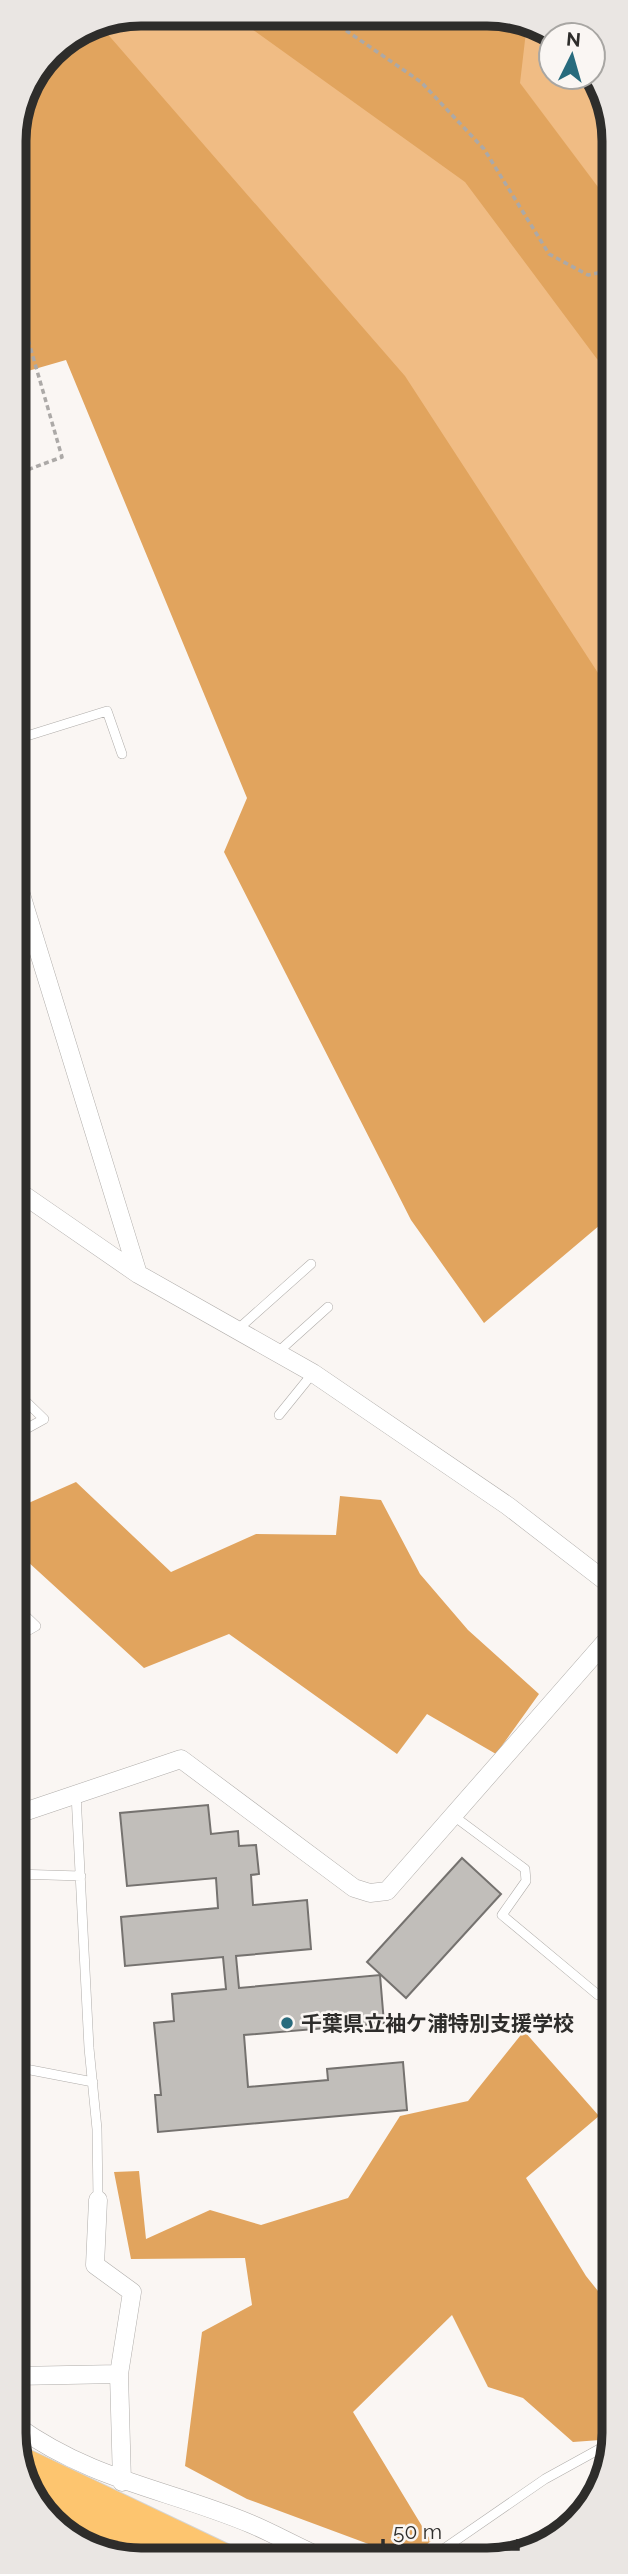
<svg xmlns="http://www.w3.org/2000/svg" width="628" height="2574" font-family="Raleway,'Noto Sans JP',sans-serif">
  <rect width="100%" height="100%" fill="#faf6f3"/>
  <path fill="#f0bc84" d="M141 14 519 18 551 38V77H591L613 124V713L93 24Z"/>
  <path fill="#e1a45e" d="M237 15 519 18 527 23 520 83 613 207V371L597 359 465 182 249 27Z
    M98 23 405 376 613 696V1214L484 1323 411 1220 224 852 247 798 66 360 14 375V133L52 51Z
    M76 1482 171 1572 256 1534 336 1535 340 1496 381 1500 420 1574 468 1630 539 1694 496 1754 427 1714 397 1754 229 1634 144 1668 15 1550V1509Z
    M524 2031 599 2116 526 2178 586 2276 614 2311V2439L573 2442 523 2398 488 2387 452 2315 353 2412 431 2541 409 2559 247 2499 185 2466 202 2332 252 2305 245 2258 131 2259 114 2172 139 2171 146 2239 210 2210 261 2225 348 2198 400 2116 468 2101Z"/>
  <path fill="#c1beba" stroke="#75726f" stroke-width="2" d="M208 1805 211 1834 238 1831 239 1846 256 1845 259 1874 251 1875 253 1905 307 1900 311 1949 236 1956 239 1988 380 1975 384 2023 244 2035 248 2087 328 2080 327 2069 403 2062 407 2110 158 2132 155 2095H161L154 2023 174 2021 172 1994 226 1989 223 1957 125 1966 121 1917 218 1908 216 1878 127 1886 120 1813Z
    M462 1858 501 1894 406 1998 367 1962Z"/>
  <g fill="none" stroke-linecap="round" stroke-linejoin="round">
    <g stroke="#b0adaa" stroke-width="10">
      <path id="service" d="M14 740 107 711 122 754
        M237 1330 311 1264
        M278 1352 328 1307
        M15 1391 44 1419 15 1435
        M279 1415 313 1373
        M15 1606 36 1626 15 1638
        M76 1794 89 2048 97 2129 98 2200
        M455 1817 525 1869 526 1881 502 1915 598 1995
        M15 1874 81 1876
        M15 2067 93 2082
        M429 2559 545 2479 614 2441"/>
    </g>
    <g stroke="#b0adaa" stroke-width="19">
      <path id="minor" d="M15 875 138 1274
        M15 1189 138 1274 313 1373 508 1506 613 1587
        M15 1815 181 1759 354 1888 370 1893 387 1891 613 1633
        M98 2200 95 2265 132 2292 119 2374 122 2482
        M15 2376 119 2374
        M15 2425C95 2482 165 2488 251 2524 275 2534 299 2548 323 2558"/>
    </g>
    <g stroke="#d5d5d5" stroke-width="30">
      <path id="primary" d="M21 2461 225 2558
        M40 2501 160 2558"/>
    </g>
    <path stroke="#aca9a7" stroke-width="3.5" stroke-dasharray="5 3.5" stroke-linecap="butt" d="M325 16 421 82 484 149 549 254 588 275 613 270
      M14 291 62 457 14 475"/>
    <use href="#service" stroke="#fff" stroke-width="9"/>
    <use href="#minor" stroke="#fff" stroke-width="18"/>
    <use href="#primary" stroke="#fdc56f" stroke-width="28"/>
  </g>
  <circle fill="#286b7d" stroke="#faf6f3" stroke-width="2.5" cx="287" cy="2023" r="7"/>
  <g text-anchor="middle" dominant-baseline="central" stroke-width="5" stroke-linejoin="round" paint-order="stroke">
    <g font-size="21" font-weight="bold" fill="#2e2d2b" stroke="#faf6f3" text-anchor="start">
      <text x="301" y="2023">千葉県立袖ケ浦特別支援学校</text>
    </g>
  </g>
  <path d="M0 0H628V2574H0ZM141 26H487A115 115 0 0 1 602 141V2433A115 115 0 0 1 487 2548H141A115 115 0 0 1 26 2433V141A115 115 0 0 1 141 26Z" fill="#eae6e3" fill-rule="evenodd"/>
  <path fill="none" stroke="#2e2d2b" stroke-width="9" d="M141 26H487A115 115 0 0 1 602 141V2433A115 115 0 0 1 487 2548H141A115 115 0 0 1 26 2433V141A115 115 0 0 1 141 26Z"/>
  <g transform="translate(572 56) rotate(5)"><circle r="33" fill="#faf6f3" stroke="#a8a6a3" stroke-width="2"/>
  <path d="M0-5L12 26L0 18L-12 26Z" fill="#286b7d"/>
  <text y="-10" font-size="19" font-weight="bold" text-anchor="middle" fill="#2e2d2b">N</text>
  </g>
  <path d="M383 2539v10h135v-10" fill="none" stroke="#2e2d2b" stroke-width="3.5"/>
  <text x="393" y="2539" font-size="21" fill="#2e2d2b" stroke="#faf6f3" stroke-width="5" paint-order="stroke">50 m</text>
</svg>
